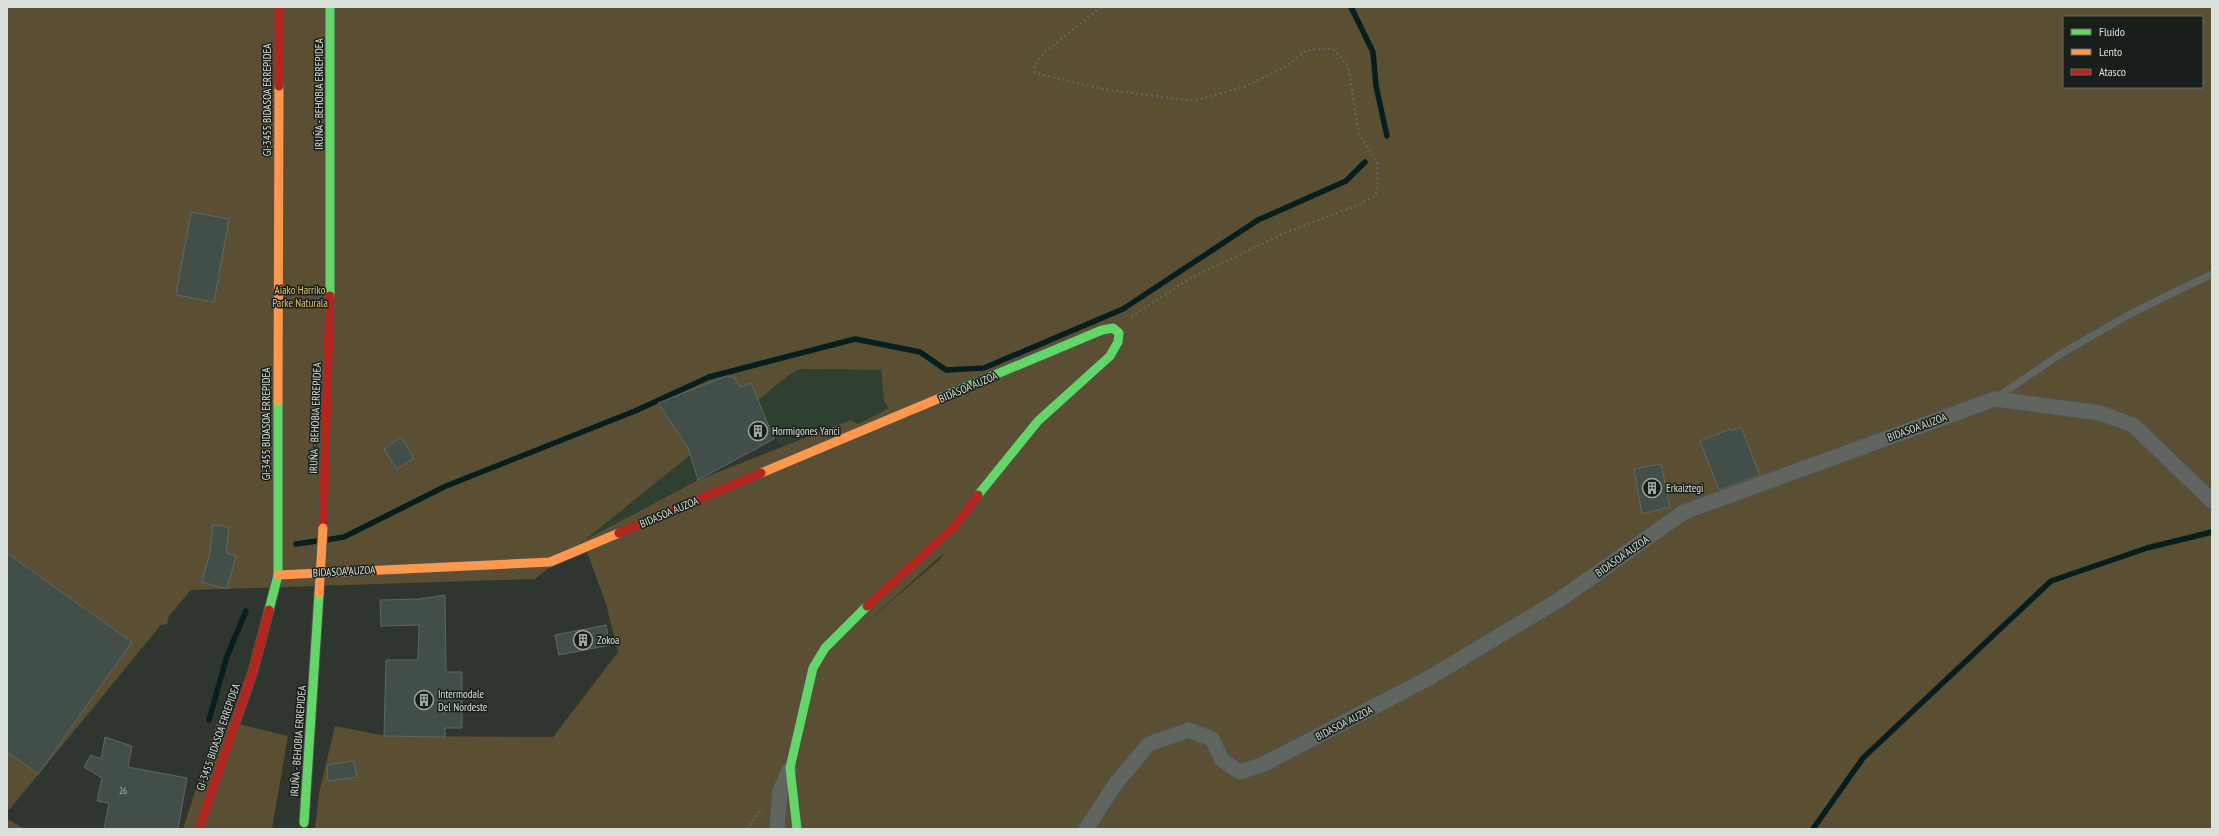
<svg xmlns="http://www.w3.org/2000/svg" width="2219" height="836" font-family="'PT Sans Narrow',sans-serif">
  <rect width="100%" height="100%" fill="#2f352f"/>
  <path fill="#2f3f30" d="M800 369 881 370 884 401 890 408 858 424 850 420 782 446 774 439 583 541 755 392Z"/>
  <path fill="#5a4f33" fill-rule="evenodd" d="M7 7H2212V829H315L319 793 335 726 386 736 553 737 618 652 606 604 583 541 535 579 191 590 169 616 167 624 161 625 10 809H7ZM2064 17H2202V87H2064ZM800 369 881 370 884 401 889 408 858 424 850 420 698 480 585 540 789 375ZM944 554 938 561 860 628 943 554Z
    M218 719 288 736 272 829H183Z
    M7 819 25 829H7Z"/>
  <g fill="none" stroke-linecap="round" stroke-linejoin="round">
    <path stroke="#071e20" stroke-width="5.5" d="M1351 7 1373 52 1376 86 1387 136
      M326 540 344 537 446 486 635 411 709 377 855 339 920 352 946 370 984 368 1123 309 1258 220 1346 181 1365 162
      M296 544 317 541
      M209 720 227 656 246 611
      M1813 829 1863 758 2051 581 2147 548 2212 532"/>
  </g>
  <path fill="#424f49" stroke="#606663" d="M191 212 229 219 214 302 176 295Z
    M724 377H734L740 387 751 383 774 439 698 480 688 448 658 403Z
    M1741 427 1760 475 1719 490 1700 441 1730 429 1731 431Z
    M401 437 414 458 397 469 384 449Z
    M1661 464 1670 507 1642 514 1634 469Z
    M213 525 229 527 226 553 236 556 227 589 202 582 210 552Z
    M7 553 132 642 38 774 7 752Z
    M445 595 446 672H462V728H445V737L384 736 386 660H418L419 625 381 626 380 600 419 599Z
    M606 625 610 645 559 655 555 635Z
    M105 737 132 746 128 767 187 778 178 829H104L109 803 97 801 102 778 84 767 91 755 101 759Z
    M354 761 357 777 328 781 327 765Z"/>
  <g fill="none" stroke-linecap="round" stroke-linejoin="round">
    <g stroke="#4e534e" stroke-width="9">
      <path id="lane" d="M1996 398 2059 355 2130 314 2212 274"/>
    </g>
    <g stroke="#4e534e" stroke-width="17">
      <path id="street" d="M777 829 780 791 789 770
        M1086 829 1116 783 1149 744 1189 730 1212 739 1222 760 1240 772 1264 764 1429 678 1559 600 1684 512 1995 399 2100 413 2133 425 2212 501"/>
    </g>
    <g stroke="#4e534e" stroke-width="11">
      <path id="fast" d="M330 7V296
        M947 395 1102 330 1113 328 1119 333 1118 342 1110 356 1038 421 978 495
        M269 610 278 575V401
        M797 829 790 768 813 668 825 648 867 606"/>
    </g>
    <g stroke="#4e534e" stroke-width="11">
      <path id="slow" d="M278 401 279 86
        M761 473 947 395
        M278 575 550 562 619 533"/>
    </g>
    <g stroke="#4e534e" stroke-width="11">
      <path id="jam" d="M279 86V7
        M323 528 330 296
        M619 533 761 473
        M867 606 955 526 978 495
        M199 829 253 671 269 610"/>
    </g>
    <path stroke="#606560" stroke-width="2.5" stroke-dasharray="2 3" stroke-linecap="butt" d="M1101 7 1044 53 1034 66 1035 73 1103 89 1194 101 1246 86 1285 67 1307 50 1333 49 1348 66 1359 134 1377 162 1378 177 1376 195 1361 204 1287 232 1191 278 1129 318
      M747 829 762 808"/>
    <use href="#lane" stroke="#606560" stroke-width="7"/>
    <use href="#street" stroke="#606560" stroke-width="15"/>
    <use href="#fast" stroke="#63d668" stroke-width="9"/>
    <use href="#slow" stroke="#ff974d" stroke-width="9"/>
    <use href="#jam" stroke="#b3261e" stroke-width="9"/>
    <g stroke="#4e534e" stroke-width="11" stroke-linecap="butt">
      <path id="fast-bridge" d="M304 823 319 594"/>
    </g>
    <g stroke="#4e534e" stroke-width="11" stroke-linecap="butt">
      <path id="slow-bridge" d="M319 594 323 528"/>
    </g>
    <use href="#fast-bridge" stroke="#63d668" stroke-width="9"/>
    <use href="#slow-bridge" stroke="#ff974d" stroke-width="9"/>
  </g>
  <defs>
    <g id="building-ring" transform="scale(1)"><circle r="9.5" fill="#181e19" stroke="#9ea49e" stroke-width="1.5"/><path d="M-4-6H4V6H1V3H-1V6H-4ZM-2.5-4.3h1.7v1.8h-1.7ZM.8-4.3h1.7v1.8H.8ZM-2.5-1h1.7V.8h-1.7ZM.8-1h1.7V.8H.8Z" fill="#9ea49e"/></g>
  </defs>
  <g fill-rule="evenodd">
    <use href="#building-ring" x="758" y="431"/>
    <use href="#building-ring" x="1652" y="488"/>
    <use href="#building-ring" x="583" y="640"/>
    <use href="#building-ring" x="424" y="700"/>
  </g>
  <g text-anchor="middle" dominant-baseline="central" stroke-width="3" stroke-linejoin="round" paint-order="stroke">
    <g font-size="9" fill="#b3bcb5">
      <text x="123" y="790">26</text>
    </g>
    <g font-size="11" fill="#d9e0d9" stroke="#181e19">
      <text transform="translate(319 94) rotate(-90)">IRUÑA - BEHOBIA ERREPIDEA</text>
      <text transform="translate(267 100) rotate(-90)">GI-3455 BIDASOA ERREPIDEA</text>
      <text transform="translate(968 387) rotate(-23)">BIDASOA AUZOA</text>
      <text transform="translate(315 418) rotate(-88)">IRUÑA - BEHOBIA ERREPIDEA</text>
      <text transform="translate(266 424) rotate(-90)">GI-3455 BIDASOA ERREPIDEA</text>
      <text transform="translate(1917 427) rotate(-20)">BIDASOA AUZOA</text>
      <text transform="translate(669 512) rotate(-23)">BIDASOA AUZOA</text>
      <text transform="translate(1622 556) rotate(-35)">BIDASOA AUZOA</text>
      <text transform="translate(344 571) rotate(-3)">BIDASOA AUZOA</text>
      <text transform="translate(1344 723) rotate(-27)">BIDASOA AUZOA</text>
      <text transform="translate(218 737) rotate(-71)">GI-3455 BIDASOA ERREPIDEA</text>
      <text transform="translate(298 741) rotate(-86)">IRUÑA - BEHOBIA ERREPIDEA</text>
    </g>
    <g font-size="11" fill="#e6c36f" stroke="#181e19">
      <text x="300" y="290">Aiako Harriko<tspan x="300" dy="13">Parke Naturala</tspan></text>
    </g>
    <g font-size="11" fill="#d9e0d9" stroke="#181e19" text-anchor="start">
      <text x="772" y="431">Hormigones Yanci</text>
      <text x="1666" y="488">Erkaiztegi</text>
      <text x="597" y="640">Zokoa</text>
      <text x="438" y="694">Intermodale<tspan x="438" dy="13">Del Nordeste</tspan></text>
    </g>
  </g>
  <rect width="2219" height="836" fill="none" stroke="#d9e0d9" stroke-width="16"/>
  <rect x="2063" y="16" width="140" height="72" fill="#181e19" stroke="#656c66"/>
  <rect x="2071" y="29" width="20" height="6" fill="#63d668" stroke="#656c66"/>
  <text x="2099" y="36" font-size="12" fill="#d9e0d9">Fluido</text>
  <rect x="2071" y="49" width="20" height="6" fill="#ff974d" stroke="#656c66"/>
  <text x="2099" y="56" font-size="12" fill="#d9e0d9">Lento</text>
  <rect x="2071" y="69" width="20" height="6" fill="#b3261e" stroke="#656c66"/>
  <text x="2099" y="76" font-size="12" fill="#d9e0d9">Atasco</text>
</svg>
